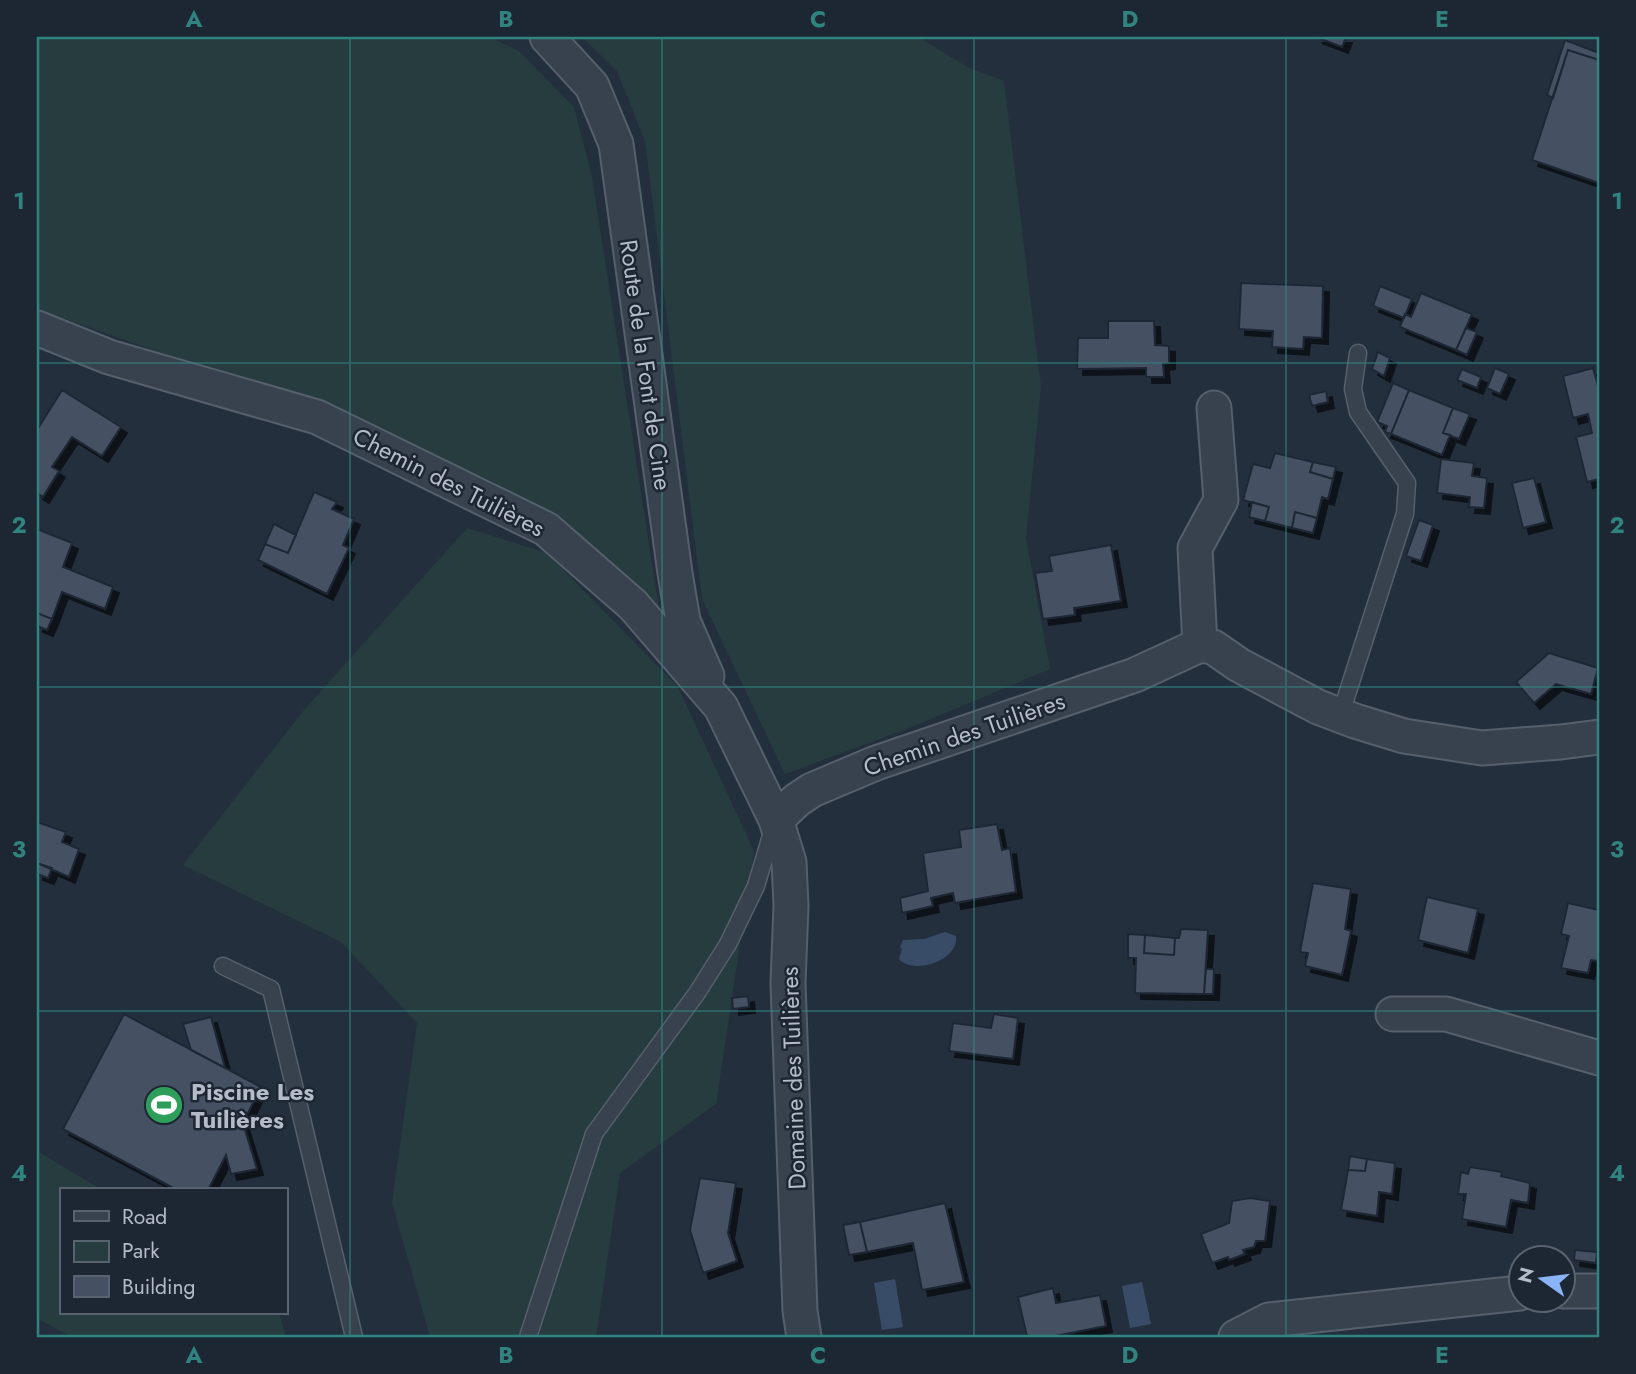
<svg xmlns="http://www.w3.org/2000/svg" width="1636" height="1374" font-family="Jost,sans-serif">
  <defs>
    <filter id="shadow"><feDropShadow dx="6" dy="6" stdDeviation="0" flood-color="#0009"/></filter>
  </defs>
  <rect width="100%" height="100%" fill="#242f3e"/>
  <path fill="#263c3f" d="M37 37H490L519 51 574 107 592 177 660 615 578 536 492 481 278 394 37 309Z
    M582 37H918L969 68 1004 81 1041 387 1026 538 1050 669 912 727 785 774 702 599 645 141 617 71Z
    M467 528 547 553 678 687 754 851 716 1104 620 1173 596 1337H430L392 1203 417 1023 341 942 183 865 304 710Z
    M37 1151 102 1190H61V1313H279L286 1337H71L37 1318Z"/>
  <path fill="#394c67" d="M945 932 956 936C959 962 912 975 899 959L902 949 900 947 903 940 924 939Z
    M895 1279 903 1327 882 1330 874 1283Z
    M1142 1282 1151 1324 1130 1328 1122 1286Z"/>
  <path fill="#455162" stroke="#1f2835" stroke-width="2" filter="url(#shadow)" d="M1316 37H1346L1342 47Z
    M1565 40 1599 53V60L1568 50 1553 98 1547 95Z
    M1568 50 1599 60V183L1532 160Z
    M1241 283 1323 286 1322 338 1304 337 1303 349 1272 347 1273 331 1239 329Z
    M1380 286 1412 299 1404 318 1373 306Z
    M1421 293 1472 314 1456 350 1400 327 1405 314 1411 317Z
    M1108 321H1154L1155 345 1169 346V363L1163 364 1164 377H1146V368L1077 369 1078 338H1108Z
    M1466 328 1477 332 1467 355 1456 350Z
    M1378 352 1390 358 1384 376 1372 369Z
    M1495 368 1509 374 1500 394 1487 388Z
    M1593 368 1599 390V479L1587 482 1576 437 1592 433 1588 414 1573 418 1563 376Z
    M1462 369 1481 377 1477 388 1457 380Z
    M1393 383 1409 390 1391 434 1385 432 1387 426 1377 422Z
    M62 390 121 427 102 456 72 437 52 467 59 471 43 497 37 493V430Z
    M1409 390 1453 408 1443 433 1450 435 1442 455 1391 434Z
    M1326 391 1328 402 1312 406 1309 395Z
    M1453 408 1470 414 1459 439 1443 433Z
    M1275 453 1313 462 1310 472 1333 479 1328 499 1322 497 1317 518 1295 512 1292 528 1265 521 1269 507 1243 500 1253 464 1270 468Z
    M1441 459 1474 463 1472 476 1487 478 1484 508 1469 507 1470 497 1437 493Z
    M1313 462 1336 467 1333 479 1310 472Z
    M1534 478 1546 522 1523 528 1512 483Z
    M314 492 337 502 332 509 354 519 343 545 349 548 327 594 258 560 265 544 288 553Z
    M1252 502 1269 507 1265 521 1249 517Z
    M1295 512 1317 518 1313 533 1292 528Z
    M1419 520 1433 525 1421 561 1406 556Z
    M274 524 296 535 288 553 265 544Z
    M37 529 72 543 63 567 113 587 105 609 62 592 52 619 37 613Z
    M1111 545 1121 601 1074 608 1075 615 1043 619 1035 573 1052 571 1049 556Z
    M37 613 52 619 47 630 37 626Z
    M1549 653 1598 668 1591 694 1556 684 1534 703 1516 682Z
    M37 822 66 832 62 842 79 849 69 877 37 863Z
    M997 824 1002 850 1010 848 1016 892 955 903 953 893 931 898 933 906 902 913 900 898 928 891 923 853 961 847 959 830Z
    M37 863 52 868 48 878 37 874Z
    M1313 883 1351 889 1345 929 1351 931 1342 975 1305 966 1308 953 1300 952Z
    M1427 897 1478 909 1468 953 1418 940Z
    M1568 903 1599 910V961L1591 960 1588 973 1561 968 1569 936 1561 934Z
    M1181 929 1208 930 1204 994 1135 993 1136 958H1128V934L1145 935 1144 953 1174 955 1175 938H1179Z
    M1145 935 1175 938 1174 955 1144 953Z
    M1206 969H1214L1213 994H1204Z
    M748 996 749 1007 733 1009 732 998Z
    M124 1014 261 1087 243 1123 257 1169 231 1174 226 1155 208 1190H177L63 1129Z
    M994 1014 1018 1018 1013 1059 949 1051 953 1023 991 1028Z
    M211 1017 225 1068 191 1050 183 1024Z
    M1350 1156 1367 1159 1365 1171 1348 1170Z
    M1367 1159 1395 1163 1392 1194 1379 1192 1377 1216 1341 1210 1348 1170 1365 1171Z
    M1470 1167 1502 1172 1501 1176 1530 1183 1528 1203 1511 1200 1506 1227 1462 1219 1466 1194H1458L1461 1172 1468 1174Z
    M700 1178 736 1183 728 1233 737 1261 703 1273 690 1230Z
    M1250 1198 1270 1201 1265 1241H1256L1254 1247 1243 1250 1245 1254 1229 1260 1228 1257 1212 1263 1201 1234 1229 1223 1232 1201Z
    M945 1203 964 1282 922 1290 913 1243 867 1252 860 1222Z
    M860 1222 867 1252 849 1255 843 1225Z
    M1575 1250 1597 1252 1596 1263 1574 1260Z
    M1053 1288 1056 1303 1100 1295 1106 1326 1050 1337H1027L1018 1297Z"/>
  <g fill="none" stroke-linecap="round" stroke-linejoin="round">
    <g stroke="#565f6c" stroke-width="19">
      <path id="service" d="M1340 716 1405 514 1407 483 1358 412 1353 389 1358 353
        M223 966 271 989 354 1337
        M528 1337 594 1134 697 993 728 944 756 886 773 829"/>
    </g>
    <g stroke="#565f6c" stroke-width="37">
      <path id="minor" d="M547 37 592 86 616 144 675 573 683 621 707 676
        M37 328 109 357 317 417 546 529 633 605 721 707 776 820 789 862 791 906 788 983 800 1311 804 1337
        M1200 645 1195 548 1221 500 1214 408
        M776 820 797 800 812 790 876 763 1135 675 1200 645 1213 647 1239 665 1318 707 1355 721 1404 736 1482 748 1561 742 1599 737
        M1393 1014H1446L1599 1058
        M1562 1291H1599
        M1236 1337 1269 1320 1520 1293"/>
    </g>
    <use href="#service" stroke="#38414e" stroke-width="16"/>
    <use href="#minor" stroke="#38414e" stroke-width="33"/>
  </g>
  <path fill="none" stroke="#308480" stroke-width="2" stroke-opacity="0.55" d="M350 37V1337M662 37V1337M974 37V1337M1286 37V1337M37 363H1599M37 687H1599M37 1011H1599"/>
  <defs>
    <g id="stadium-disc" transform="scale(2.0125)"><circle r="9.5" fill="#2e9e5b" stroke="#1d2633"/><path d="M0-5a6.5 5 0 1 0 0 10a6.5 5 0 1 0 0-10ZM-3.5-1.8h7v3.6h-7Z" fill="#fff"/></g>
  </defs>
  <g fill-rule="evenodd">
    <use href="#stadium-disc" x="164" y="1105"/>
  </g>
  <g text-anchor="middle" dominant-baseline="central" stroke-width="5" stroke-linejoin="round" paint-order="stroke">
    <g font-size="24" fill="#b4bcc9" stroke="#1d2633">
      <text transform="translate(646 365) rotate(82)">Route de la Font de Cine</text>
      <text transform="translate(449 482) rotate(27)">Chemin des Tuilières</text>
      <text transform="translate(964 734) rotate(-19)">Chemin des Tuilières</text>
      <text transform="translate(793 1078) rotate(-92)">Domaine des Tuilières</text>
    </g>
    <g font-size="24" font-weight="bold" fill="#b4bcc9" stroke="#1d2633" text-anchor="start">
      <text x="191" y="1091">Piscine Les<tspan x="191" dy="28">Tuilières</tspan></text>
    </g>
  </g>
  <rect width="1636" height="1374" fill="none" stroke="#1d2633" stroke-width="77"/>
  <rect x="60" y="1188" width="228" height="126" fill="#1d2633" stroke="#59626f" stroke-width="2"/>
  <rect x="74" y="1211" width="35" height="10" fill="#38414e" stroke="#59626f" stroke-width="2"/>
  <text x="122" y="1224" font-size="21" fill="#b4bcc9">Road</text>
  <rect x="74" y="1241" width="35" height="21" fill="#263c3f" stroke="#59626f" stroke-width="2"/>
  <text x="122" y="1258" font-size="21" fill="#b4bcc9">Park</text>
  <rect x="74" y="1276" width="35" height="21" fill="#455162" stroke="#59626f" stroke-width="2"/>
  <text x="122" y="1294" font-size="21" fill="#b4bcc9">Building</text>
  <g transform="translate(1542 1279) rotate(284)"><circle r="33" fill="#1d2633" stroke="#59626f" stroke-width="2"/>
  <path d="M0-5L12 26L0 18L-12 26Z" fill="#8ab4f8"/>
  <text y="-10" font-size="19" font-weight="bold" text-anchor="middle" fill="#b4bcc9">N</text>
  </g>
  <rect x="38" y="38" width="1560" height="1298" fill="none" stroke="#308480" stroke-width="2.5"/>
  <g font-size="23" text-anchor="middle" font-weight="bold" fill="#308480">
    <text x="194" y="27">A</text>
    <text x="506" y="27">B</text>
    <text x="818" y="27">C</text>
    <text x="1130" y="27">D</text>
    <text x="1442" y="27">E</text>
    <text x="19" y="209">1</text>
    <text x="1617" y="209">1</text>
    <text x="19" y="533">2</text>
    <text x="1617" y="533">2</text>
    <text x="19" y="857">3</text>
    <text x="1617" y="857">3</text>
    <text x="19" y="1181">4</text>
    <text x="1617" y="1181">4</text>
    <text x="194" y="1363">A</text>
    <text x="506" y="1363">B</text>
    <text x="818" y="1363">C</text>
    <text x="1130" y="1363">D</text>
    <text x="1442" y="1363">E</text>
  </g>
</svg>
